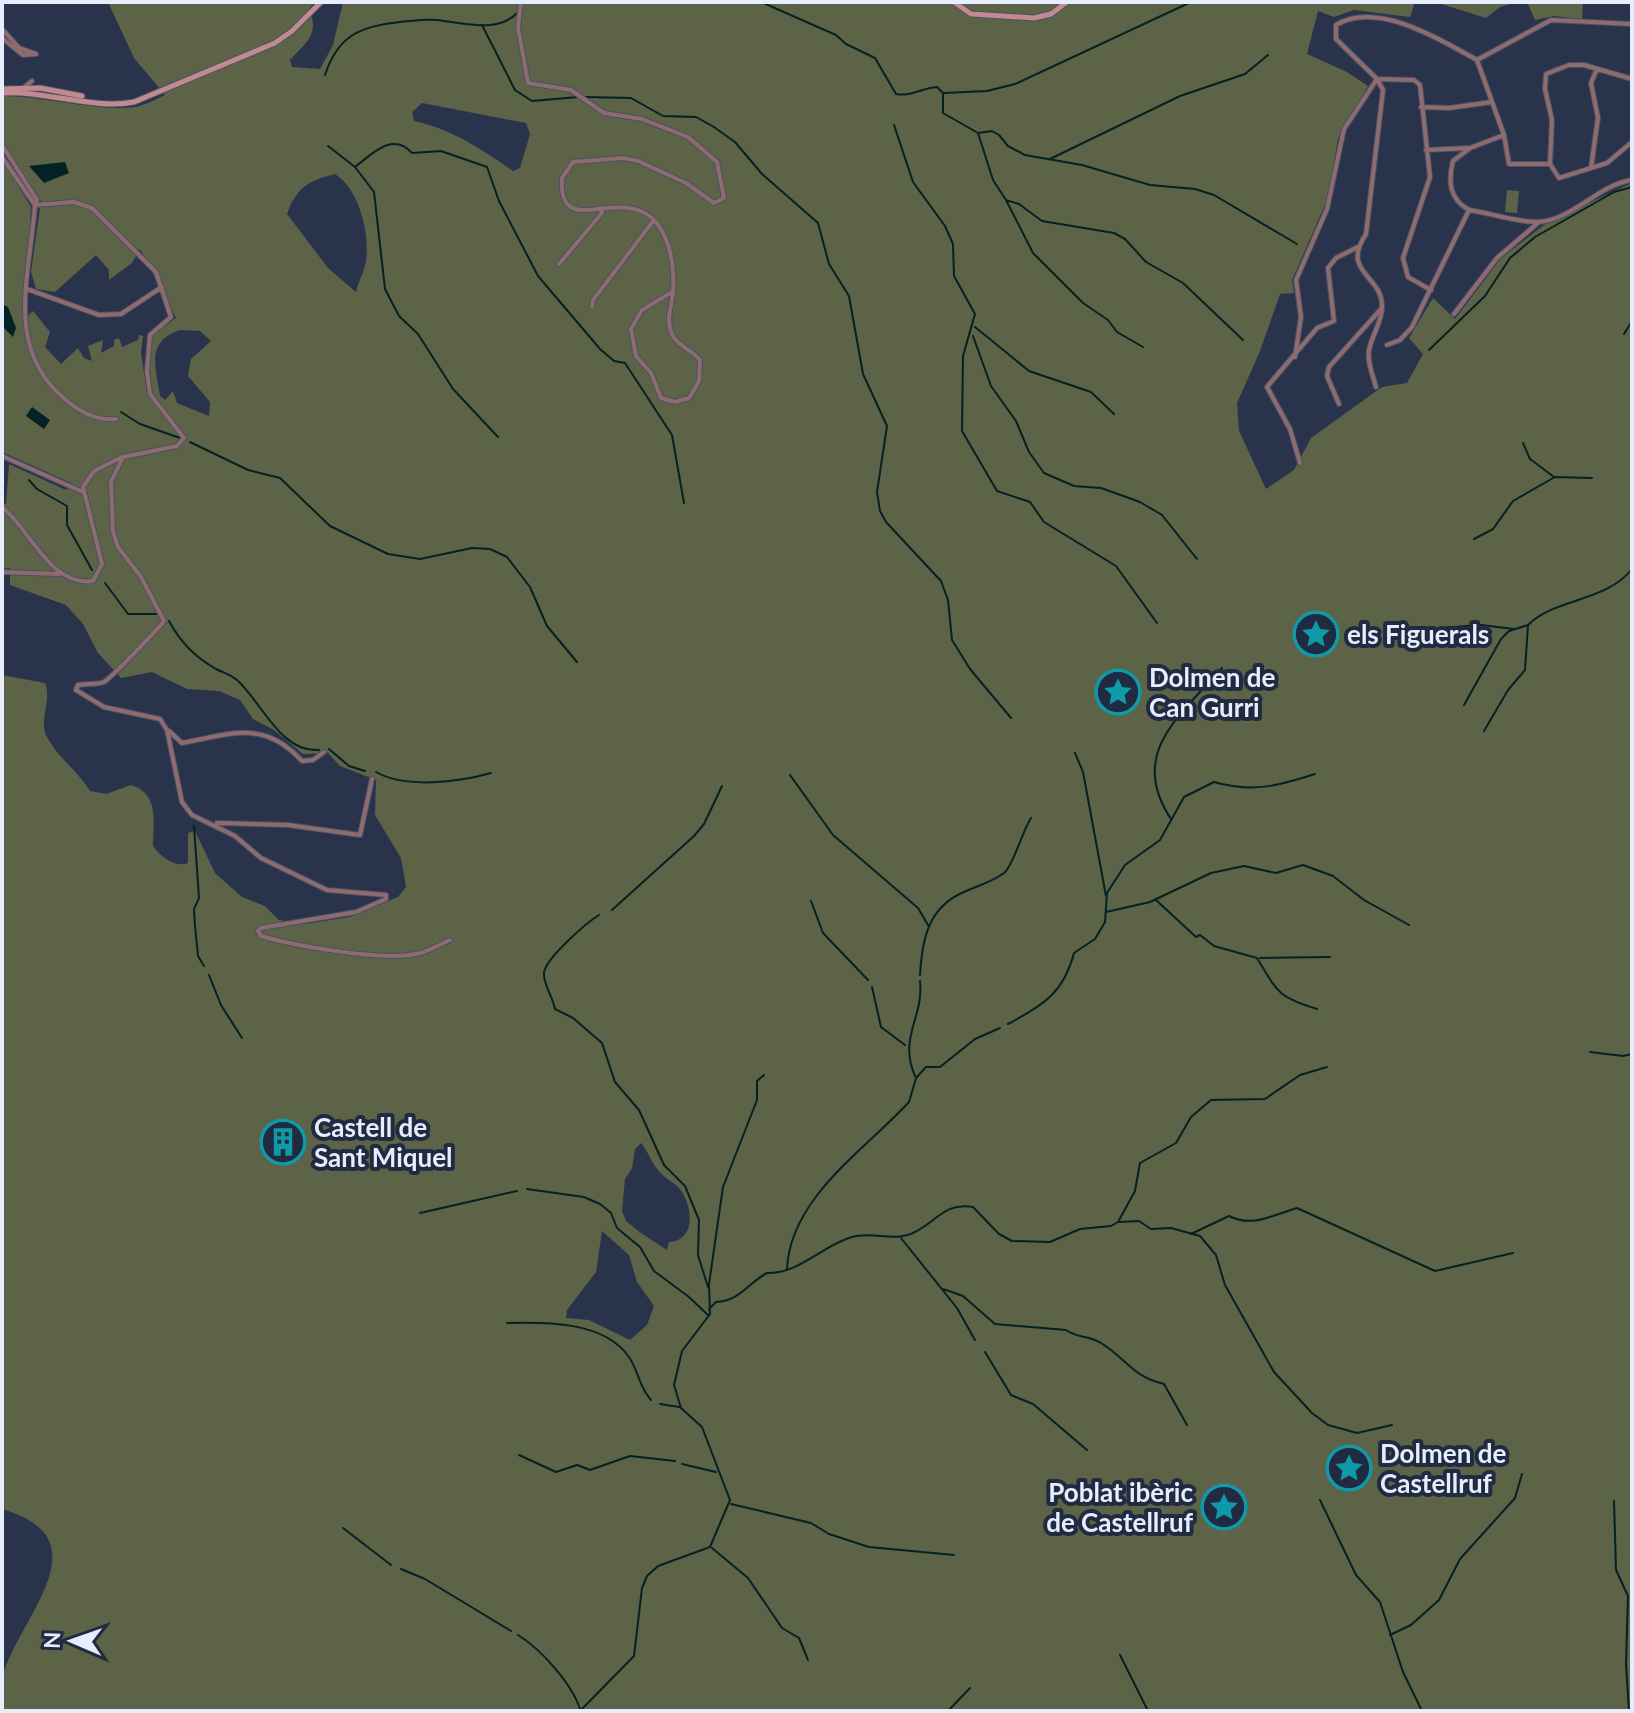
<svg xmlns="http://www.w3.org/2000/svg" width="1634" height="1713" font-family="Lato,sans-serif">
  <rect width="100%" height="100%" fill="#29344c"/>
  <path fill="#5d6347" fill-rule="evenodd" d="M108 2H315L309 9C320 35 306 42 290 60L292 67 320 69 333 45 343 2H1415L1410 17 1354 10 1334 17 1318 11 1307 54 1347 72 1368 86 1338 139 1328 198 1292 280 1294 293 1280 294 1260 351 1237 403 1239 431 1266 489 1294 470 1311 438 1382 387 1407 383 1423 354 1409 338 1433 298 1455 319 1501 258 1548 222 1632 183V1711H2C2 1700 0 1685 3 1674 23 1612 104 1539 2 1509V675L45 683C52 699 39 721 46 735 57 757 77 770 90 791L106 794 131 785C160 794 153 823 153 846 161 857 175 868 188 863V833L195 831 215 873 242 897 265 906 279 920 305 924 349 917 398 897 406 887 401 858 375 815 376 780 340 766 328 753 303 754 274 730 253 719 240 700 219 691 187 689 152 672 121 678 98 653 83 624 66 605 10 585V568L2 569V504H6L9 464 66 490 71 483 2 452V159L31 207 26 318 33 311 50 332 45 347 61 364 78 348 84 358 92 361 88 346 103 340 101 353 114 346V340L119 338 122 347 138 340 139 335 143 336 141 353 147 393 152 390 148 351 151 336 176 318 140 249 132 263 109 280V270L96 255 55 292 36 289 31 272 41 201 2 142V96C43 96 99 112 136 107 146 105 156 99 165 95L134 58ZM422 103 526 123 530 134 520 168 513 171C483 150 450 128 414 121L412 112ZM335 174C359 189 370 233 366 261 365 270 358 282 356 292L328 268 287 214C296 188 309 180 335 174ZM180 330 200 331 211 341 191 359 188 376 210 402 209 416 177 403 173 391 165 400 160 396C156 367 145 342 180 330ZM274 1126 293 1132 295 1142 286 1154 266 1146ZM641 1143C648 1151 651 1162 658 1170 664 1179 676 1182 682 1192 693 1209 695 1241 669 1242L667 1250 641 1233 626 1221 622 1211 625 1179 632 1168 635 1149ZM602 1231 629 1255 637 1282 654 1306 647 1325 630 1340 589 1320 566 1318 567 1310 596 1272Z
    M1435 2H1517L1500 7 1486 18Z
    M1527 2H1583L1582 19 1554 16 1535 20Z
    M1507 190 1519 191 1517 213 1505 212Z"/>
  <path fill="#042123" d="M65 162 69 173 44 183 29 166Z
    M2 304 8 307 16 328 13 337 2 326Z
    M32 407 50 420 44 429 26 416Z"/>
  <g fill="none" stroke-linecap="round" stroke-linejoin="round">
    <path stroke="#042123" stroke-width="2" d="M761 2 836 35 846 44 875 58 896 94C910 97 922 88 937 87L943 93V113L978 133 992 131 999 135 1008 146 1025 155 1082 165 1150 185 1195 189 1214 195 1297 244
      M482 25 515 90 532 101 578 97
      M325 75C338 35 361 26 400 22 414 21 430 18 444 21 468 24 498 32 516 14
      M944 93 987 91 1015 84 1191 2
      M585 97 631 98 663 116 696 117 714 127 735 142 762 174 818 223 829 264 849 296 863 374 887 426 877 492 880 511 886 522 941 581 948 600 952 640 970 669 1011 718
      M894 125 913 182 945 226 953 244 954 276 975 314 963 356 962 431 997 491 1030 502 1044 522 1116 566 1157 623
      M978 133 993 180 1006 200 1019 204 1042 221 1114 233 1125 239 1146 262 1183 283 1243 340
      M328 146 355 167 374 192 385 289 399 316 418 334 453 389 498 437
      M1050 159 1180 96 1245 74 1268 55
      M355 167C372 154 393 131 412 153L441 151 487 167 499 201 538 276 600 349 614 361 625 363 672 435 684 503
      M1006 200 1033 253 1083 303 1108 320 1117 332 1143 347
      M975 327 1029 371 1091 392 1114 414
      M1624 334 1632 321
      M973 336 991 386 1016 421 1029 452 1044 473 1074 486 1101 488 1140 502 1162 515 1197 559
      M1429 350 1485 296 1510 258 1535 237 1614 192 1632 187
      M121 412 140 424 180 438
      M190 442 248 470 280 478 330 526 388 554 420 559 472 548 490 549 507 557 530 587 547 626 577 662
      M1523 443 1530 459 1554 477
      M29 480 37 489 67 506V525L92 570
      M1474 539 1493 529 1513 501 1555 477 1592 478
      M105 583 128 614H158
      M169 621C181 643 195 657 216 669 224 673 232 675 238 681 262 703 281 753 319 750
      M1440 628 1481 625 1514 629
      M1464 705 1501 639 1509 631 1528 625
      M1484 731 1508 690 1525 670 1528 625C1555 598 1606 602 1632 569
      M329 749 349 766 365 771
      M1075 753 1083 772 1106 896
      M376 772C406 789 459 782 491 773
      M790 775 833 835 918 908 928 925
      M1171 819C1127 753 1181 715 1222 668
      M194 826 199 898 194 909 195 926 198 956 204 966
      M1156 900 1196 937 1200 935 1214 946 1257 958C1278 993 1278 997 1317 1009
      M811 901 823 933 868 980
      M612 910 694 836 704 824 722 786
      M1106 912 1150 902 1211 873 1244 866 1276 873 1303 865 1333 876 1364 900 1409 925
      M599 915C586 923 545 959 544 973 543 984 553 997 555 1009L573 1018 602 1043 615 1082 639 1110 664 1165 685 1186 699 1220 698 1255 708 1287
      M1260 958 1330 957
      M209 975 221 1005 242 1038
      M920 975C922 940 928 907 964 892 977 886 992 882 1004 873 1013 866 1022 832 1031 818
      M872 987 881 1027 905 1045
      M1008 1024C1044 1005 1064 992 1074 953L1095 939 1105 922 1107 893 1125 865 1160 840 1184 797 1214 782C1252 793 1278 786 1315 774
      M1590 1052 1623 1056 1632 1054
      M915 1076C898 1037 924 1018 920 981
      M527 1189 584 1197 600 1204 611 1213 617 1228 640 1247 654 1271 689 1297 709 1316
      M420 1213 517 1191
      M1119 1222 1139 1221 1151 1229 1171 1228 1200 1236 1216 1255 1225 1285 1274 1372 1312 1413 1328 1425 1357 1433 1392 1425
      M1191 1234 1229 1216C1252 1228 1273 1215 1297 1208L1435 1271 1513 1253
      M901 1238 957 1308 975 1340
      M787 1269C790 1198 865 1150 909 1102L916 1078 926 1067H940L975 1039 1000 1028
      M943 1289 963 1296 995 1324 1066 1330C1077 1338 1090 1336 1101 1343 1127 1359 1131 1376 1164 1384L1187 1425
      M709 1309 716 1302C740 1301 748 1283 767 1273 799 1274 823 1245 852 1237 872 1231 894 1242 913 1233 937 1222 944 1202 973 1207L999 1234 1012 1241 1050 1242 1080 1229 1111 1226 1118 1222 1135 1191 1140 1163 1176 1143 1191 1117 1211 1100 1265 1099 1300 1075 1327 1067
      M507 1323C546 1322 604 1321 629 1357 639 1372 639 1387 651 1400
      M985 1352 1011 1395 1033 1404 1087 1450
      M660 1404 679 1407
      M519 1455 556 1472 577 1465 590 1470 630 1456 675 1461
      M682 1464 716 1472
      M1320 1500 1356 1575 1380 1602 1403 1672 1422 1711
      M1614 1501 1616 1570 1628 1596 1626 1664 1629 1711
      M731 1504 811 1523 829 1534 869 1547 954 1555
      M343 1528 391 1565
      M712 1548 748 1578 782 1628 799 1638 808 1660
      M401 1569 425 1579 511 1631
      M518 1635C541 1649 572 1684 580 1709
      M1390 1635 1411 1625 1439 1600 1460 1559 1515 1498 1522 1474
      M1120 1655 1148 1711
      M580 1711 634 1656 642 1588 647 1576 658 1566 710 1547 730 1500 702 1427 681 1408 674 1385 682 1351 710 1314 709 1284 723 1187 757 1100V1081L764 1075
      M948 1711 970 1688"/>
    <g stroke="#475268" stroke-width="6">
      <path id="minor" d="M521 2 518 27 528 83 571 90 604 113 642 119 688 137 717 162 724 198 714 203 686 183 638 161 623 158 573 162 562 178C558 240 617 187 652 218 672 237 676 274 672 299 670 312 666 323 673 336 679 347 692 350 700 360L699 381 689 398 675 402 661 398 651 373 636 356 631 329 642 310 672 292
        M2 29 19 48 36 54 23 55 2 38
        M1477 60 1551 20 1632 24
        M1477 60 1504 135 1509 164H1549
        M1377 79 1414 80 1420 85 1430 177 1403 258 1408 277 1431 290
        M1632 79 1584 65H1569L1546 74 1545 89 1552 120 1550 164 1559 178 1607 163 1632 142
        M23 88 32 81
        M1421 107 1449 108 1492 102
        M1504 135 1470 148 1453 161C1448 181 1449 199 1469 210 1491 213 1518 223 1539 222 1574 219 1598 185 1632 180
        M2 145 37 200 35 205 2 157
        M1426 150 1468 148
        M1591 168 1598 118 1591 83 1597 69
        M559 264 602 213 601 208
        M27 289 99 315 121 314 162 287
        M592 307 593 300 654 220
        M1454 314 1497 258 1539 222
        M1387 345 1400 340 1412 327 1469 210
        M1295 357 1301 317 1296 280 1327 209 1344 129 1377 79
        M1376 387C1373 376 1367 362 1369 350 1372 335 1382 322 1382 307 1383 275 1340 273 1366 234L1383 90 1377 79 1336 39V25C1377 0 1441 40 1477 60
        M1339 404 1327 376 1329 367 1381 309
        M116 419C96 421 80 412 66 400 3 349 30 275 35 205L74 202 92 208 156 272 171 317 150 335 147 371 150 394 184 438 177 446 123 457 111 482 113 532 118 547 141 577 164 621C159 628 109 680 104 682 96 685 87 683 78 685L76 690 104 707 160 719 167 730 182 802 192 815 235 836 261 858 327 890 386 895V899L356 912 261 928 258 931 261 936C295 946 382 961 416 954 428 952 439 945 450 940
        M2 456 83 492
        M1300 463 1290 429 1267 387 1317 328 1334 321 1328 268 1336 258 1358 247
        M2 507C31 530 50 587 93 581L102 564 83 487 94 471 122 457
        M2 572 59 574
        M169 731 182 743C231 734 264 719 302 761L313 760 324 752
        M217 823 288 825 360 835 372 779"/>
    </g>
    <g stroke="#475268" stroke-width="7">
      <path id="secondary" d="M954 2 971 14 1034 18 1051 14 1067 2
        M2 89 40 88 82 96
        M2 93C46 90 91 110 134 102L275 43 292 31 321 2"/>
    </g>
    <use href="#minor" stroke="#8f6b6e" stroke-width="4"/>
    <use href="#secondary" stroke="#c2898e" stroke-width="5"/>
  </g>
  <defs>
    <g id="sight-ring" transform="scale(2.3)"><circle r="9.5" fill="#202a41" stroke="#0f9aa8" stroke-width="1.5"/><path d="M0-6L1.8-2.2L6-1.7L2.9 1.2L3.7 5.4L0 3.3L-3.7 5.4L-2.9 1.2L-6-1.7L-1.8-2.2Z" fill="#0f9aa8"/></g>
    <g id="building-ring" transform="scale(2.3)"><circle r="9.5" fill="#202a41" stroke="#0f9aa8" stroke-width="1.5"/><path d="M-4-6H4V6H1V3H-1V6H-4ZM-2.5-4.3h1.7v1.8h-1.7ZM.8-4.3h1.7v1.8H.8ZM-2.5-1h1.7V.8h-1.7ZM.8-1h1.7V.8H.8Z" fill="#0f9aa8"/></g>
  </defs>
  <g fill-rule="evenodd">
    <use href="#sight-ring" x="1316" y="634"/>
    <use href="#sight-ring" x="1118" y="692"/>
    <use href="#building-ring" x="283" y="1142"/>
    <use href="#sight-ring" x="1349" y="1468"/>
    <use href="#sight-ring" x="1224" y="1507"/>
  </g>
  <g text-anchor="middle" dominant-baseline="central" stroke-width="8" stroke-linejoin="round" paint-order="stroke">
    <g font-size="26" font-weight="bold" fill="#e6eefd" stroke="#202a41" text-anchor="start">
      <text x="1347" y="634">els Figuerals</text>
      <text x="1149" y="677">Dolmen de<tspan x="1149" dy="30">Can Gurri</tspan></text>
      <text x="314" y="1127">Castell de<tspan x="314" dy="30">Sant Miquel</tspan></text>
      <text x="1380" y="1453">Dolmen de<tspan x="1380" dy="30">Castellruf</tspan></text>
      <text x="1193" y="1492" text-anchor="end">Poblat ibèric<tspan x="1193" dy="30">de Castellruf</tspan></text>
    </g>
  </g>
  <rect width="1634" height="1713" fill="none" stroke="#e6eefd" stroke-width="8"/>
  <g transform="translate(72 1641) rotate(272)" stroke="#202a41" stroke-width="6" paint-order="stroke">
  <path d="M0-6L14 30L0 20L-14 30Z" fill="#e6eefd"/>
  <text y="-12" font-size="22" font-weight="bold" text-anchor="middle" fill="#e6eefd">N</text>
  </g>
</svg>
